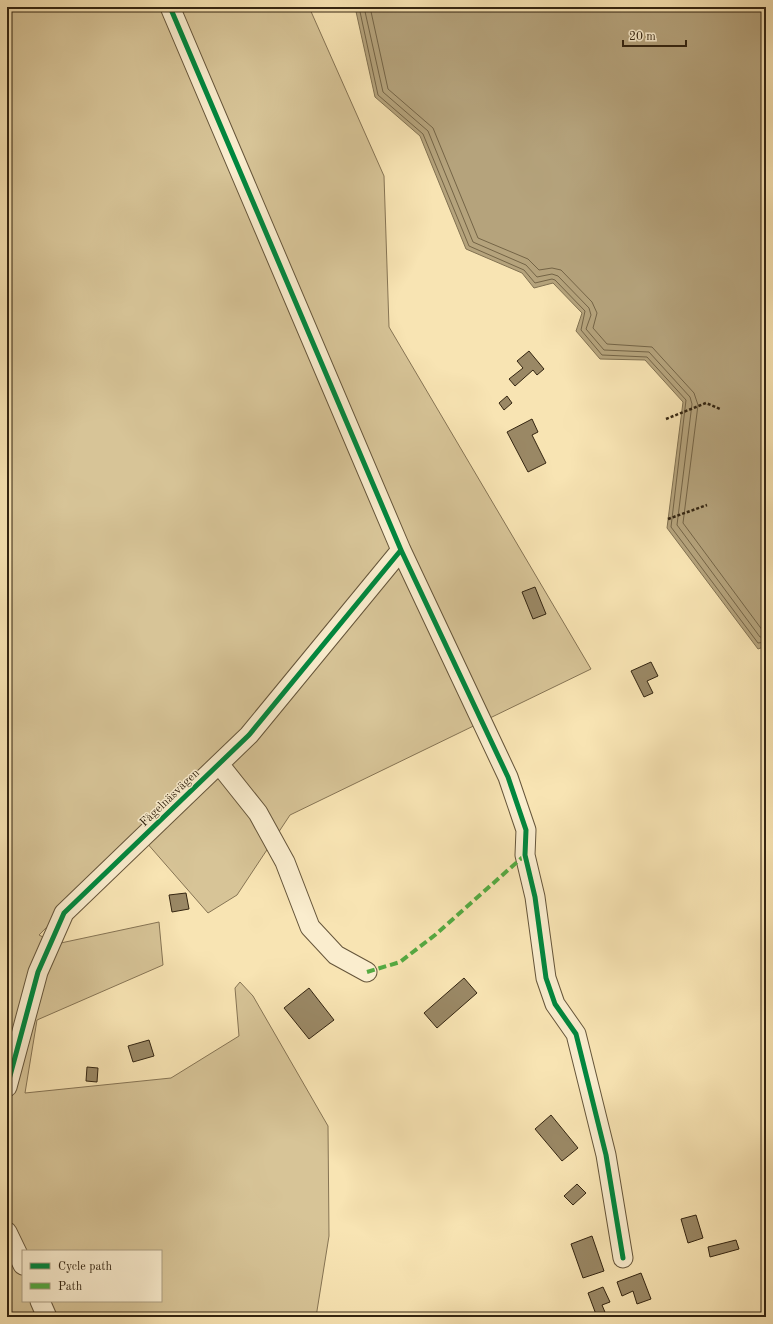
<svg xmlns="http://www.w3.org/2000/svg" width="773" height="1324" font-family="'Old Standard TT',serif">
  <rect width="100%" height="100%" fill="#f8e4b3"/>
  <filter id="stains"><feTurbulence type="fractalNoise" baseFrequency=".005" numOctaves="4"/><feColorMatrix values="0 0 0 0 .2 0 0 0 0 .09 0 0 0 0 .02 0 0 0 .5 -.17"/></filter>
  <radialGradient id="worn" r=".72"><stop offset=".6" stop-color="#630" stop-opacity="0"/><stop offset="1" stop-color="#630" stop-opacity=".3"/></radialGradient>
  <path fill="#d7c497" stroke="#867454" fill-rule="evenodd" d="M7 7H309L384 176 389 327 591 669 290 815 237 895 208 913 139 834 39 935 56 944 159 922 163 965 37 1020 25 1093 171 1078 239 1036 235 988 240 982 253 996 328 1126 329 1236 316 1317H7ZM23 1251H161V1301H23Z"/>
  <path fill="#b5a37c" stroke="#817151" d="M355 7H766V646L758 649 667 528 683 402 645 360 600 359 576 331 582 313 553 283 534 288 522 273 466 249 420 136 375 97Z"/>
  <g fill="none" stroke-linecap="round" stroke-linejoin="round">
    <path stroke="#746446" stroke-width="1" d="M359 7 378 95 423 134 469 246 524 270 535 283 552 279 555 280 585 311 581 330 602 355 647 357 686 400 671 527 758 643 766 642
      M364 7 383 92 428 131 473 242 526 265 537 277 552 274 558 276 589 308 591 315 586 329 604 350 649 352 690 397 692 404 677 525 760 637H766
      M370 7 388 89 433 128 478 238 528 259 539 270 552 268 561 270 592 302 597 313 593 328 607 344 652 347 694 393 698 405 683 523 763 631H766"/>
  </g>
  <path fill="#9a8865" stroke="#342511" d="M529 351 544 369 537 375 533 370 515 386 509 379 523 368 517 361Z
    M507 396 512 403 504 410 499 403Z
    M532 419 538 432 532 435 546 463 528 472 507 432Z
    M535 587 546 614 533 619 522 592Z
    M651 662 658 676 647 681 653 693 644 697 631 671Z
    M186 893 189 909 172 912 169 895Z
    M464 978 477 993 437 1028 424 1013Z
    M309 988 334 1020 309 1039 284 1008Z
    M149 1040 154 1056 133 1062 128 1046Z
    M87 1067 98 1068 97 1082 86 1081Z
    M551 1115 578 1148 562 1161 535 1129Z
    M577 1184 586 1193 573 1205 564 1196Z
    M696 1215 703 1238 688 1243 681 1219Z
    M592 1236 604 1271 583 1278 571 1244Z
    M736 1240 739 1249 710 1257 708 1247Z
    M641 1273 651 1299 637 1304 633 1291 622 1296 617 1282Z
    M603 1287 610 1302 602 1305 607 1317H597L588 1293Z"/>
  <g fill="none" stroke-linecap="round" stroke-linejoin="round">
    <g stroke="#65553a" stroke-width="21">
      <path id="street" d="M170 7 401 550 508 777 526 830 525 855 535 897 546 978 555 1004 576 1034 606 1155 623 1258
        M219 764 258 813 285 862 310 927 336 955 367 972
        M7 1087 38 972 64 913 249 735 401 550
        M7 1232 23 1265
        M40 1301 47 1317"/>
    </g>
    <path stroke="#342511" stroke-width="2.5" stroke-dasharray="3 2" stroke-linecap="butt" d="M666 419 706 403 720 409
      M668 519 707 505"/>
    <use href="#street" stroke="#faedce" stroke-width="19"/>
    <path stroke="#54aa42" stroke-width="4" stroke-dasharray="8 4" stroke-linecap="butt" d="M367 972 400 962 435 935 525 855"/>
    <g stroke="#faedce" stroke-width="8">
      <path id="cycleway" d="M170 7 401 550 508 777 526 830 525 855 535 897 546 978 555 1004 576 1034 606 1155 623 1258
        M7 1087 38 972 64 913 249 735 401 550"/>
    </g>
    <use href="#cycleway" stroke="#00873e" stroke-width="5"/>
  </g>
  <g text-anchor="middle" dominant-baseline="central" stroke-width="3" stroke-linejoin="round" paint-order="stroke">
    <g font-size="12" fill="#342511" stroke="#faedce">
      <text transform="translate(170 798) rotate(-44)">Fågelnäsvägen</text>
    </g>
  </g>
  <rect width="773" height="1324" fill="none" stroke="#f8e4b3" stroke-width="24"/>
  <rect x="8" y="8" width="757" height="1308" fill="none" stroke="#342511" stroke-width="2"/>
  <rect x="12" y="12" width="749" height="1300" fill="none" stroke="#342511"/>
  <rect x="22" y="1250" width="140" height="52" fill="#faedce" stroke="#ab9d82"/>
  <rect x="30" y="1263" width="20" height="6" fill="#00873e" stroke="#ab9d82"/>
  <text x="58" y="1270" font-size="12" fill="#342511">Cycle path</text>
  <rect x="30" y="1283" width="20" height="6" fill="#54aa42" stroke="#ab9d82"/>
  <text x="58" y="1290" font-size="12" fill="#342511">Path</text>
  <path d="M623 40v6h63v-6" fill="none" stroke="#342511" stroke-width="2"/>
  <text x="629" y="40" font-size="12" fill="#342511" stroke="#faedce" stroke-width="3" paint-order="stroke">20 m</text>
  <rect width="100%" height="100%" filter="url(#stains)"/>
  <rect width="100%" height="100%" fill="url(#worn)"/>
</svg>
